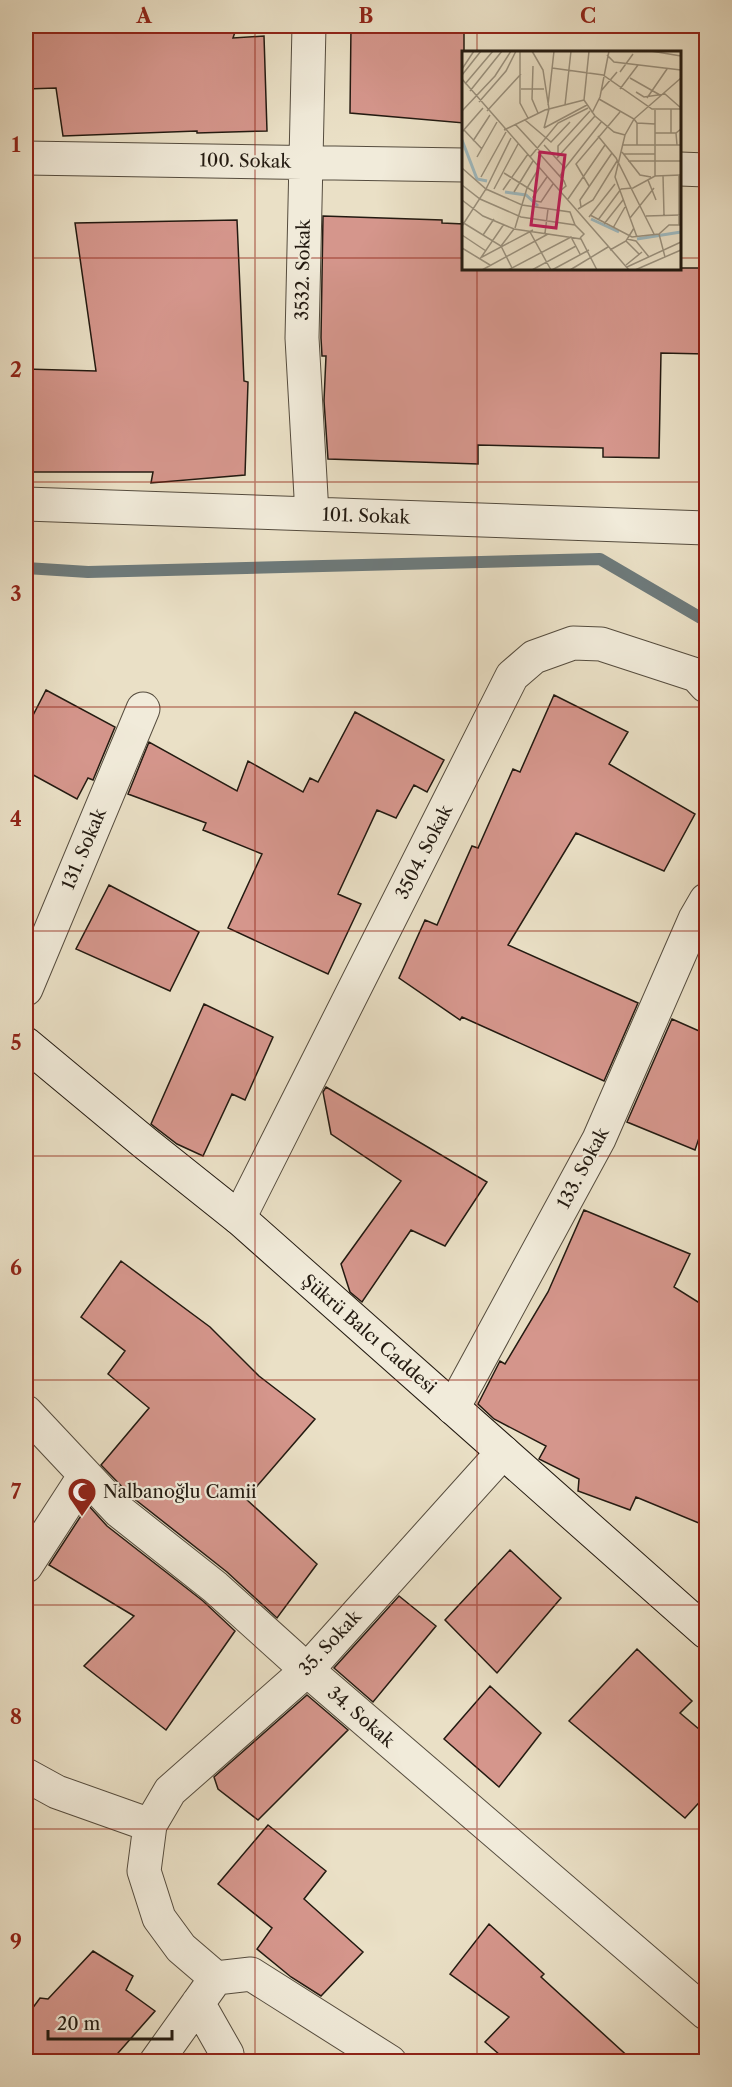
<svg xmlns="http://www.w3.org/2000/svg" width="732" height="2087" font-family="'Libre Caslon Text',serif">
  <rect width="100%" height="100%" fill="#eae0c6"/>
  <filter id="stains"><feTurbulence type="fractalNoise" baseFrequency=".00333" numOctaves="4"/><feColorMatrix values="0 0 0 0 .2 0 0 0 0 .09 0 0 0 0 .02 0 0 0 .5 -.17"/></filter>
  <radialGradient id="worn" r=".72"><stop offset=".6" stop-color="#630" stop-opacity="0"/><stop offset="1" stop-color="#630" stop-opacity=".3"/></radialGradient>
  <g fill="none" stroke-linecap="round" stroke-linejoin="round">
    <path stroke="#6d7a7b" stroke-width="12" d="M26 568 88 572 600 559 706 621"/>
  </g>
  <path fill="#d5968c" stroke="#231a11" stroke-width="1.5" d="M26 26H237L233 38 264 36 267 131 197 133V131L63 136 56 88 26 89Z
    M351 26H464V123L350 113Z
    M323 216 442 220V223L464 224V268H706V354L661 353 659 458 603 457V448L478 445V464L328 459 324 401 326 356H322L321 338Z
    M237 220 244 381 248 382 245 475 151 483 153 472H26V369L96 371 75 223Z
    M46 690 115 727 93 780 88 778 77 799 26 771V729Z
    M554 695 628 732 609 764 695 814 664 871 576 833 508 945 638 1003 604 1081 462 1017 460 1020 399 978 425 920 437 925 472 846 478 848 513 769 520 772Z
    M355 712 444 760 427 792 414 785 396 818 377 810 338 894 361 904 328 974 228 928 262 854 203 830 206 823 128 794 149 742 237 791 248 761 303 792 310 778 318 782Z
    M109 885 199 932 170 991 76 949Z
    M204 1004 273 1037 245 1100 232 1094 203 1156 177 1144 151 1124Z
    M672 1019 706 1034V1117L695 1150 627 1122Z
    M326 1087 487 1182 445 1246 411 1230 362 1302 350 1292 341 1264 401 1181 331 1134 323 1092Z
    M584 1210 690 1254 674 1287 706 1307V1526L636 1497 630 1510 578 1491 579 1479 539 1459 546 1446 494 1419 478 1404 500 1361 505 1364 548 1292Z
    M121 1261 210 1327 259 1376 315 1419 246 1499 317 1564 277 1618 227 1572 132 1497 101 1465 149 1408 108 1374 125 1351 81 1317Z
    M88 1505 107 1526 203 1601 235 1631 166 1730 84 1666 134 1616 49 1565Z
    M510 1550 561 1598 497 1673 445 1620Z
    M399 1596 436 1626 373 1702 334 1668Z
    M637 1649 692 1701 680 1713 706 1735V1795L685 1818 569 1721Z
    M490 1686 541 1733 499 1787 444 1739Z
    M307 1695 348 1730 258 1820 218 1789 214 1777Z
    M268 1825 326 1871 304 1899 363 1952 321 1996 291 1977 257 1949 272 1928 218 1884Z
    M489 1924 544 1974 541 1977 633 2061H507L485 2042 509 2017 450 1974Z
    M93 1951 133 1976 126 1990 155 2011 111 2061H26V2017L40 1998 48 1999Z"/>
  <g fill="none" stroke-linecap="round" stroke-linejoin="round">
    <g stroke="#554c3e" stroke-width="35">
      <path id="street" d="M309 26 302 338 312 514
        M26 158 464 165
        M680 169 706 170
        M26 504 706 528
        M26 989 143 709
        M239 1218 512 676 534 657 573 643 601 644 696 675 706 686
        M453 1408 599 1139 695 919 706 900
        M26 1412 119 1511 215 1587 307 1670 706 2013
        M26 1566 85 1475
        M26 1775 57 1792 150 1825 144 1871 159 1918 181 1948 216 1978 251 1974 390 2062
        M150 1825 170 1791 307 1670 503 1452
        M198 2003 227 2054 228 2062
        M156 2062 216 1978"/>
    </g>
    <g stroke="#231a11" stroke-width="35">
      <path id="secondary" d="M26 1044 145 1143 239 1218 706 1632"/>
    </g>
    <use href="#street" stroke="#f1ebda" stroke-width="33"/>
    <use href="#secondary" stroke="#f1ebda" stroke-width="33"/>
  </g>
  <path fill="none" stroke="#8f2418" stroke-width="1.5" stroke-opacity="0.55" d="M255 26V2062M477 26V52M26 258H464M680 258H706M477 268V2062M26 482H706M26 707H706M26 931H706M26 1156H706M26 1380H706M26 1605H706M26 1829H706"/>
  <defs>
    <g id="mosque-pin" transform="scale(1.5)"><path d="M0 17L-7.5 6A9.5 9.5 0 1 1 7.5 6Z" fill="#8f2418" stroke="#f1ebda"/><path d="M3.5-4.9A6 6 0 1 0 3.5 4.9A5 5 0 1 1 3.5-4.9Z" fill="#fff"/></g>
  </defs>
  <g fill-rule="evenodd">
    <use href="#mosque-pin" x="82" y="1492"/>
  </g>
  <g text-anchor="middle" dominant-baseline="central" stroke-width="4.5" stroke-linejoin="round" paint-order="stroke">
    <g font-size="18" fill="#231a11" stroke="#f1ebda">
      <text transform="translate(245 161) rotate(1)">100. Sokak</text>
      <text transform="translate(303 270) rotate(-89)">3532. Sokak</text>
      <text transform="translate(366 516) rotate(2)">101. Sokak</text>
      <text transform="translate(84 849) rotate(-67)">131. Sokak</text>
      <text transform="translate(424 852) rotate(-63)">3504. Sokak</text>
      <text transform="translate(583 1168) rotate(-62)">133. Sokak</text>
      <text transform="translate(369 1334) rotate(41)">Şükrü Balcı Caddesi</text>
      <text transform="translate(330 1643) rotate(-47)">35. Sokak</text>
      <text transform="translate(361 1717) rotate(41)">34. Sokak</text>
    </g>
    <g font-size="18" fill="#231a11" stroke="#f1ebda" text-anchor="start">
      <text x="103" y="1492">Nalbanoğlu Camii</text>
    </g>
  </g>
  <g transform="translate(462 51)">
    <rect width="219" height="219" fill="#eae0c6"/>
    <path fill="none" stroke="#9ebac1" stroke-width="3" d="M0 89 15 128 25 130M43 141 64 144 76 155M129 168 157 181M175 188 219 181"/>
    <path fill="none" stroke="#9a917e" stroke-width="1.5" d="M58 0V52L66 67M70 0 81 19 87 58 82 77M127 0 122 49 133 65 152 81 163 84M189 0 219 5M145 4 152 11 219 19M71 15 70 48 76 62M90 17 141 24 190 58H219M0 18 12 0M158 21 171 3M0 24 19 0M168 27 198 44M0 28 167 219M3 33 31 0M59 38H82M158 38 176 14M8 40 40 0M139 40 155 21M174 41 182 46 203 43 219 57M185 47 205 18M137 48 172 68 163 84 153 126 175 186M17 51 44 20 54 0M86 54 92 0M103 54 109 0M193 59V125M0 60 33 25 49 0M25 60 59 23M130 62 138 46 147 0M63 69 89 91 108 71M175 72 193 73M53 73 77 99M82 77 125 54M2 79 20 98M42 79 83 59 122 49M0 81 21 57M193 82H214M209 82V58M136 85 154 107 192 183M11 90 28 64M82 94 103 117 98 125M161 94H219M175 94V72L172 68 219 27M215 94 214 82 219 78M76 101 102 130 104 135 98 140M160 101 178 124 189 126M162 103H193M15 106 35 71M68 106 96 72 126 57M96 106V95L128 60M95 107 133 65M166 110H219M0 117 24 138 60 154 108 161 113 174M103 117 140 70M42 122 74 142M201 124 202 164M217 124V174M19 126 44 81M85 126 71 146 73 150 79 151 91 133M186 129 194 149M0 134 18 148 59 166 113 174 122 183 118 187M127 135 114 113 158 61M32 138 56 93M159 138 171 137 193 125 219 124M41 139 66 103M52 141 71 110M106 148 143 94M0 149 21 165 52 178 119 188 135 219M119 156 118 149 150 102M116 158 131 149 155 110M128 164 170 186 197 183 207 174H219M184 165 218 164M127 166 153 133M168 167 192 137M136 169 159 138M0 171 39 195 51 219M142 173 161 149M0 175 24 138 49 87M53 177 65 137 77 117M151 177 163 156M68 181 89 219M83 182 86 158M197 183 203 206M0 184 24 200M21 184 32 168M165 188 174 190 187 206M164 190 177 203M39 195 52 178M0 197 28 214M148 199 164 190 172 177M20 206 71 179M18 208 42 173M164 214 180 201M165 216 219 191M20 219 86 183M46 219 109 186 118 203M70 219 114 195M90 219 127 199M108 219 146 196M173 219 219 199"/>
    <path fill="#c2185b" fill-opacity="0.15" stroke="#c2185b" stroke-width="3" d="M78 101 103 104 94 177 69 174Z"/>
    <rect width="219" height="219" fill="none" stroke="#231a11" stroke-width="3"/>
  </g>
  <rect width="732" height="2087" fill="none" stroke="#eae0c6" stroke-width="66"/>
  <path d="M48 2030v9h124v-9" fill="none" stroke="#231a11" stroke-width="3"/>
  <text x="57" y="2030" font-size="18" fill="#231a11" stroke="#f1ebda" stroke-width="4.5" paint-order="stroke">20 m</text>
  <rect x="33" y="33" width="666" height="2021" fill="none" stroke="#8f2418" stroke-width="2"/>
  <g font-size="20" text-anchor="middle" font-weight="bold" fill="#8f2418">
    <text x="144" y="23">A</text>
    <text x="366" y="23">B</text>
    <text x="588" y="23">C</text>
    <text x="16" y="152">1</text>
    <text x="16" y="377">2</text>
    <text x="16" y="601">3</text>
    <text x="16" y="826">4</text>
    <text x="16" y="1050">5</text>
    <text x="16" y="1275">6</text>
    <text x="16" y="1499">7</text>
    <text x="16" y="1724">8</text>
    <text x="16" y="1949">9</text>
  </g>
  <rect width="100%" height="100%" filter="url(#stains)"/>
  <rect width="100%" height="100%" fill="url(#worn)"/>
</svg>
